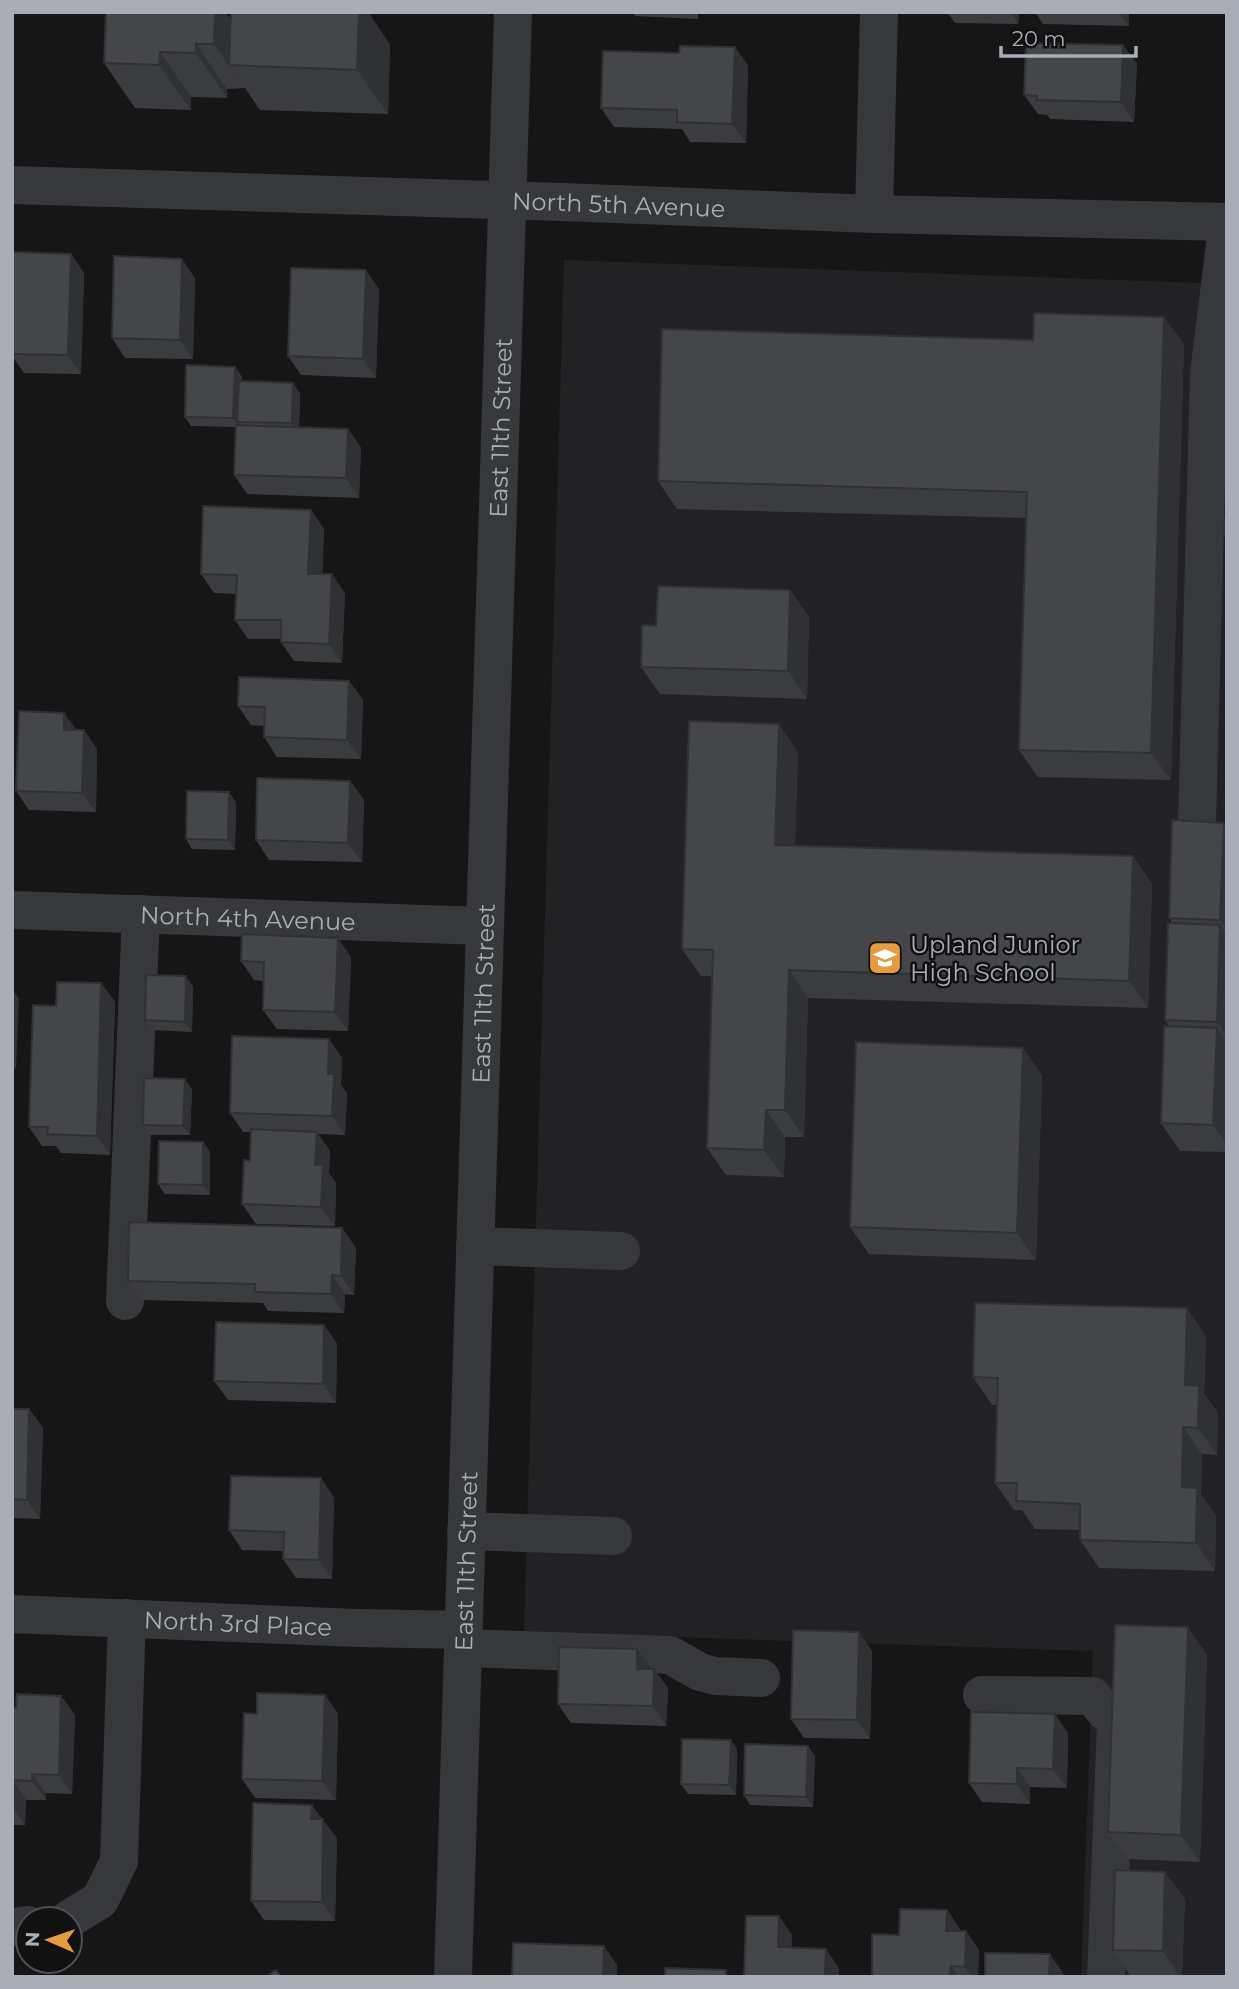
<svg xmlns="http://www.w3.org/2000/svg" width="1239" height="1989" font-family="Montserrat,sans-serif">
  <rect width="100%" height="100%" fill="#161617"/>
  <path fill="#222224" d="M564 260 1227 284V1977H1081L1093 1651 524 1632Z"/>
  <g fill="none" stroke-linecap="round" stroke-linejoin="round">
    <g stroke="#37383c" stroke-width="38">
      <path id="s1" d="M12 185 562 202 874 214 1227 222"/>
      <path d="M874 214 879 12"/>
      <path d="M1197 823 1209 373 1227 228"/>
      <path id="s2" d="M12 910 485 926"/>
      <path d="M475 1246 621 1251"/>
      <path d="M125 1301 141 914"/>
      <path d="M466 1531 613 1536"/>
      <path id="s3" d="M12 1614 358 1628 463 1630"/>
      <path d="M463 1648 670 1655 700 1672 715 1676 761 1678"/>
      <path d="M982 1695 1092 1696 1116 1724 1106 1977"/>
      <path d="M69 1919 100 1900 119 1861 127 1618"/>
      <path d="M12 1927 28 1925"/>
      <path id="s4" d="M453 1977 513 12"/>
    </g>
  </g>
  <path fill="#3b3c40" d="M106 12H225L231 20V12H368L390 45 388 114 260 110 245 88 227 89V98L191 97V110L135 108 104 63Z
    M632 12H698V19L635 16Z
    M947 12H1019L1018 24 955 23Z
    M1035 12H1129V26L1043 24Z
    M1123 45 1137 64 1134 122 1050 119 1047 115 1038 114 1024 95Z
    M735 47 748 66 746 143 690 142 682 129 614 127 601 108 679 53Z
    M71 254 84 273 81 374 24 373 12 356V281Z
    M195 278 193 359 125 358 112 338Z
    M379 289 376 378 301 375 288 356Z
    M1033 340 1184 344 1171 780 1038 777 1019 750 1026 518 677 509 658 481Z
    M235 367 242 377V381L300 393 299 427 348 429 361 448 359 498 247 494 234 475 236 427 191 426 185 417Z
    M311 510 324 529 322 574 345 593 342 663 294 661 281 642V639H248L235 620 236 594 214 593 201 574Z
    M790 590 809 617 807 699 660 694 641 667 656 626Z
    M349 681 363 700 361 759 277 757 264 737V726L251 725 238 706Z
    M64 713 76 730 97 749 96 812 29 810 16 791Z
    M798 752 795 846 1133 856 1152 884 1148 1008 808 998 804 1137H785L784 1177 726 1175 707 1148 712 976H701L682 949Z
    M350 781 364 800 362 862 269 860 256 840Z
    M236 802 235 850 192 849 186 839Z
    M1224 823 1227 827V1152L1180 1151 1161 1123 1169 1026 1165 1020 1173 923 1169 918Z
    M351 957 348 1031 277 1029 263 1010 264 981 254 980 241 961Z
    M101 983 115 1002 110 1155 61 1153 56 1146H42L29 1127 56 1006Z
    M193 986 192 1032 152 1030 145 1020Z
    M329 1039 342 1058 341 1085 347 1093 345 1135 318 1134 330 1151 329 1173 336 1183 335 1226 256 1224 242 1204 250 1161 251 1132H243L230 1113Z
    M1042 1075 1036 1260 869 1254 850 1227Z
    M192 1089 190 1135H150L143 1125Z
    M203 1142 210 1152V1195L165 1194 158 1184Z
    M342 1228 356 1248 354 1295 345 1294 344 1313 268 1311 263 1303 142 1300 128 1281Z
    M324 1325 337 1344 336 1403 228 1400 214 1381Z
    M1206 1336 1204 1394 1218 1413 1217 1455 1202 1454 1201 1495 1216 1515 1215 1571 1099 1568 1080 1540V1530L1035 1529 1022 1510H1014L995 1483 997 1405H992L973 1377Z
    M12 1409H29L43 1428 40 1519 12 1518Z
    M334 1497 332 1579 296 1578 283 1559V1551L242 1550 229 1530Z
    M872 1651 870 1739 804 1738 791 1719Z
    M1207 1655 1200 1862 1127 1859 1108 1832Z
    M651 1668 668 1688 666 1726 571 1723 558 1704Z
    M325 1695 338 1714 336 1800 255 1798 242 1779 257 1714Z
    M61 1696 75 1715 72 1794 46 1793V1800H26L25 1825H12V1708H16Z
    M1068 1733 1067 1788 1030 1787V1804L982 1802 969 1783Z
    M731 1740 737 1750 736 1795 688 1794 681 1784Z
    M815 1756 813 1807 750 1805 744 1795Z
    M337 1838 335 1921 264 1920 251 1901Z
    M1185 1899 1182 1977H1131L1113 1950Z
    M947 1910 960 1929V1931H966L979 1950 978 1977H872L899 1935Z"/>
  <path fill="#303134" d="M215 12H225L246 42 229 65 245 89 214 44Z
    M359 12H368L390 45 388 114 357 70Z
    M1010 12H1019L1018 24Z
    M1119 12H1129V26Z
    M196 44 227 89V98L196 53Z
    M1123 45 1137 64 1134 122 1121 102Z
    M735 47 748 66 746 143 732 124Z
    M160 52 191 97V110L159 65Z
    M71 254 84 273 81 374 68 355Z
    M182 259 195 278 193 359 180 340Z
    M366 270 379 289 376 378 363 359Z
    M1164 317 1184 344 1171 780 1151 753Z
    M235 367 242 377 240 422H237L240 427 233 418Z
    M293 383 300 393 299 433 292 423Z
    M348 429 361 448 359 498 346 478Z
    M311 510 324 529 322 593 308 574Z
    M332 574 345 593 342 663 329 644Z
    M790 590 809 617 807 699 788 671Z
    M349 681 363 700 361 759 347 740Z
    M64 713 78 732 64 730Z
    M779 724 798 752 794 872 775 845Z
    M84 730 97 749 96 812 82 793Z
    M350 781 364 800 362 862 348 843Z
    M229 792 236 802 235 850 228 840Z
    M1224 823 1227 827V929L1220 920Z
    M1133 856 1152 884 1148 1008 1129 981Z
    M1220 925 1227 935V1036L1217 1022Z
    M338 938 351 957 348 1031 335 1012Z
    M789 970 808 998 804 1137 785 1110Z
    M186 976 193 986 192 1032 185 1022Z
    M101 983 115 1002 110 1155 97 1136Z
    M12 989 19 999 16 1070 12 1064Z
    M1217 1028 1227 1042V1145L1213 1125Z
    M329 1039 342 1058 341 1085 347 1093 345 1135 332 1116 328 1074Z
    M1023 1048 1042 1075 1036 1260 1017 1233Z
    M185 1079 192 1089 190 1135 183 1126Z
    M766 1110 785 1137 784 1177 764 1150Z
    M317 1132 330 1151 329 1173 336 1183 335 1226 321 1207 315 1165Z
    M203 1142 210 1152V1195L203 1185Z
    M342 1228 356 1248 354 1295 341 1276Z
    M332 1275 345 1294 344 1313 331 1294Z
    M1187 1308 1206 1336 1204 1394 1218 1413 1217 1455 1198 1428 1185 1385Z
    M324 1325 337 1344 336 1403 323 1384Z
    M29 1409 43 1428 40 1519 27 1500Z
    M1183 1427 1202 1454 1201 1495 1216 1515 1215 1571 1196 1543 1182 1487Z
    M321 1478 334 1497 332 1579 319 1560Z
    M1188 1627 1207 1655 1200 1862 1181 1835Z
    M859 1632 872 1651 870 1739 857 1720Z
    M637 1649 651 1668 650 1688 637 1669Z
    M654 1669 668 1688 666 1726 653 1706Z
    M325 1695 338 1714 336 1800 322 1781Z
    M61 1696 75 1715 72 1794 59 1775Z
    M1055 1714 1068 1733 1067 1788 1053 1769Z
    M731 1740 737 1750 736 1795 729 1785Z
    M808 1746 815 1756 813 1807 806 1797Z
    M1017 1768 1030 1787V1804L1017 1784Z
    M32 1774 46 1793V1800L32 1781Z
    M13 1780 26 1800 25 1825 12 1807Z
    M312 1805 337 1838 335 1921 322 1902 311 1819Z
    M1165 1872 1185 1899 1182 1977H1180L1163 1951Z
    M947 1910 960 1929 959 1950 946 1931Z
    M779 1916 792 1935 791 1966 778 1947Z
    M966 1931 979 1950 978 1977H972L965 1967Z
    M604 1946 617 1965V1977H603Z
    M826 1949 839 1968V1977H825Z
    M1050 1954 1063 1973V1977H1049Z
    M951 1966 958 1977H950Z"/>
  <path fill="#45464a" stroke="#303134" stroke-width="2" d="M106 12H215L214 44H196V53L160 52 159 65 104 63Z
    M231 12H359L357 70 229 65Z
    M1026 43 1123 45 1121 102 1037 100V96L1024 95Z
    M680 46 735 47 732 124 677 122V110L601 108 603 51 679 53Z
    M13 252 71 254 68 355 12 354Z
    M114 256 182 259 180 340 112 338Z
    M291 268 366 270 363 359 288 356Z
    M1034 313 1164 317 1151 753 1019 750 1027 492 658 481 662 329 1033 340Z
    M186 365 235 367 233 418 185 417Z
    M239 381 293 383 292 423 237 422Z
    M236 425 348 429 346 478 234 475Z
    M203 506 311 510 308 574H332L329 644 281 642V620H235L237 575 201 574Z
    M1225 516H1227V535H1224Z
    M658 586 790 590 788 671 641 667 642 625 656 626Z
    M239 677 349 681 347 740 264 737 265 707 238 706Z
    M19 711 64 713V730H84L82 793 16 791Z
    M689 721 779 724 775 845 1133 856 1129 981 789 970 785 1110H766L764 1150 707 1148 713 950 682 949Z
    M257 778 350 781 348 843 256 840Z
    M187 791 229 792 228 840 186 839Z
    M1172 820 1224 823 1220 920 1169 918Z
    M1168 923 1220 925 1217 1022 1165 1020Z
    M242 934 338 938 335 1012 263 1010 264 962 241 961Z
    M146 975 186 976 185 1022 145 1020Z
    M57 982 101 983 97 1136 47 1134 48 1127H29L33 1005 56 1006Z
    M1164 1026 1217 1028 1213 1125 1161 1123Z
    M232 1036 329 1039 328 1074H334L332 1116 230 1113Z
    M856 1042 1023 1048 1017 1233 850 1227Z
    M144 1078 185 1079 183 1126 143 1125Z
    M251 1129 317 1132 315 1165 323 1164 321 1207 242 1204 244 1160 250 1161Z
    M159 1141 203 1142V1185L158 1184Z
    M129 1222 342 1228 341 1276 332 1275 331 1294 255 1292V1284L128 1281Z
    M975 1303 1187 1308 1185 1385 1199 1386 1198 1428 1183 1427 1182 1487 1197 1488 1196 1543 1080 1540V1504L1016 1501 1017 1483H995L998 1378 973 1377Z
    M216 1322 324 1325 323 1384 214 1381Z
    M12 1409H29L27 1500 12 1499Z
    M231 1476 321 1478 319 1560 283 1559 284 1532 229 1530Z
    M1115 1625 1188 1627 1181 1835 1108 1832Z
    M793 1630 859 1632 857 1720 791 1719Z
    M559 1647 637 1649V1669H654L653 1706 558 1704Z
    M257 1693 325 1695 322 1781 242 1779 244 1713 257 1714Z
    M17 1694 61 1696 59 1775 32 1774V1781L13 1780 12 1794V1708H16Z
    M971 1712 1055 1714 1053 1769 1017 1768V1784L969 1783Z
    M682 1739 731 1740 729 1785 681 1784Z
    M745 1744 808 1746 806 1797 744 1795Z
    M253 1803 312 1805 311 1819H323L322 1902 251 1901Z
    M1115 1870 1165 1872 1163 1951 1113 1950Z
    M900 1909 947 1910 946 1931H966L965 1967 951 1966 950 1977H872V1934L899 1935Z
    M746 1916H779L778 1947 826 1949 825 1977H744Z
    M513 1943 604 1946 603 1977H512Z
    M985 1953 1050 1954 1049 1977H985Z
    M665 1968 726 1970V1977H665Z
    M276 1970 281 1977H266Z"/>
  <defs>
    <g id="school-square" transform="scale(1.75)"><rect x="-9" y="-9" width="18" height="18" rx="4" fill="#e59c40" stroke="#111112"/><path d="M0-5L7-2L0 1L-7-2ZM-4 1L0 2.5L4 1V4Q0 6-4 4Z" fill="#fff"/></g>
  </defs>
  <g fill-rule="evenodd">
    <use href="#school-square" x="885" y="958"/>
  </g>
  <g text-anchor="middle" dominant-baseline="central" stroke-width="5" stroke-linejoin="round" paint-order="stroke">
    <g font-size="24" fill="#a9aeb6" stroke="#111112">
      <text stroke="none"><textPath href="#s1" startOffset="607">North 5th Avenue</textPath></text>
      <text stroke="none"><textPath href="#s4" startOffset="1550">East 11th Street</textPath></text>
      <text stroke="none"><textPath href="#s2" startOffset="236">North 4th Avenue</textPath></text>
      <text stroke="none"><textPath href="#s4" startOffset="984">East 11th Street</textPath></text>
      <text stroke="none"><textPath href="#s4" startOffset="416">East 11th Street</textPath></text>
      <text stroke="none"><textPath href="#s3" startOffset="226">North 3rd Place</textPath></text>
    </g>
    <g font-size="24" fill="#a9aeb6" stroke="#111112" text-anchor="start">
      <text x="910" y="944">Upland Junior<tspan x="910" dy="28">High School</tspan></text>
    </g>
  </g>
  <rect width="1239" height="1989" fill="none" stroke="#a9aeb6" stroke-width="28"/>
  <g transform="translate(49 1940) rotate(272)"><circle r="33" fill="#111112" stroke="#4e5054" stroke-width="2"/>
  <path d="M0-5L12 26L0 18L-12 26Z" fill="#e59c40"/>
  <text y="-10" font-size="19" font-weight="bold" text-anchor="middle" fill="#a9aeb6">N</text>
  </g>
  <path d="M1001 46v10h135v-10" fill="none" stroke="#a9aeb6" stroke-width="3.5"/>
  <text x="1012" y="46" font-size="21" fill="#a9aeb6" stroke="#111112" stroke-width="5" paint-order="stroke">20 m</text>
</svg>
